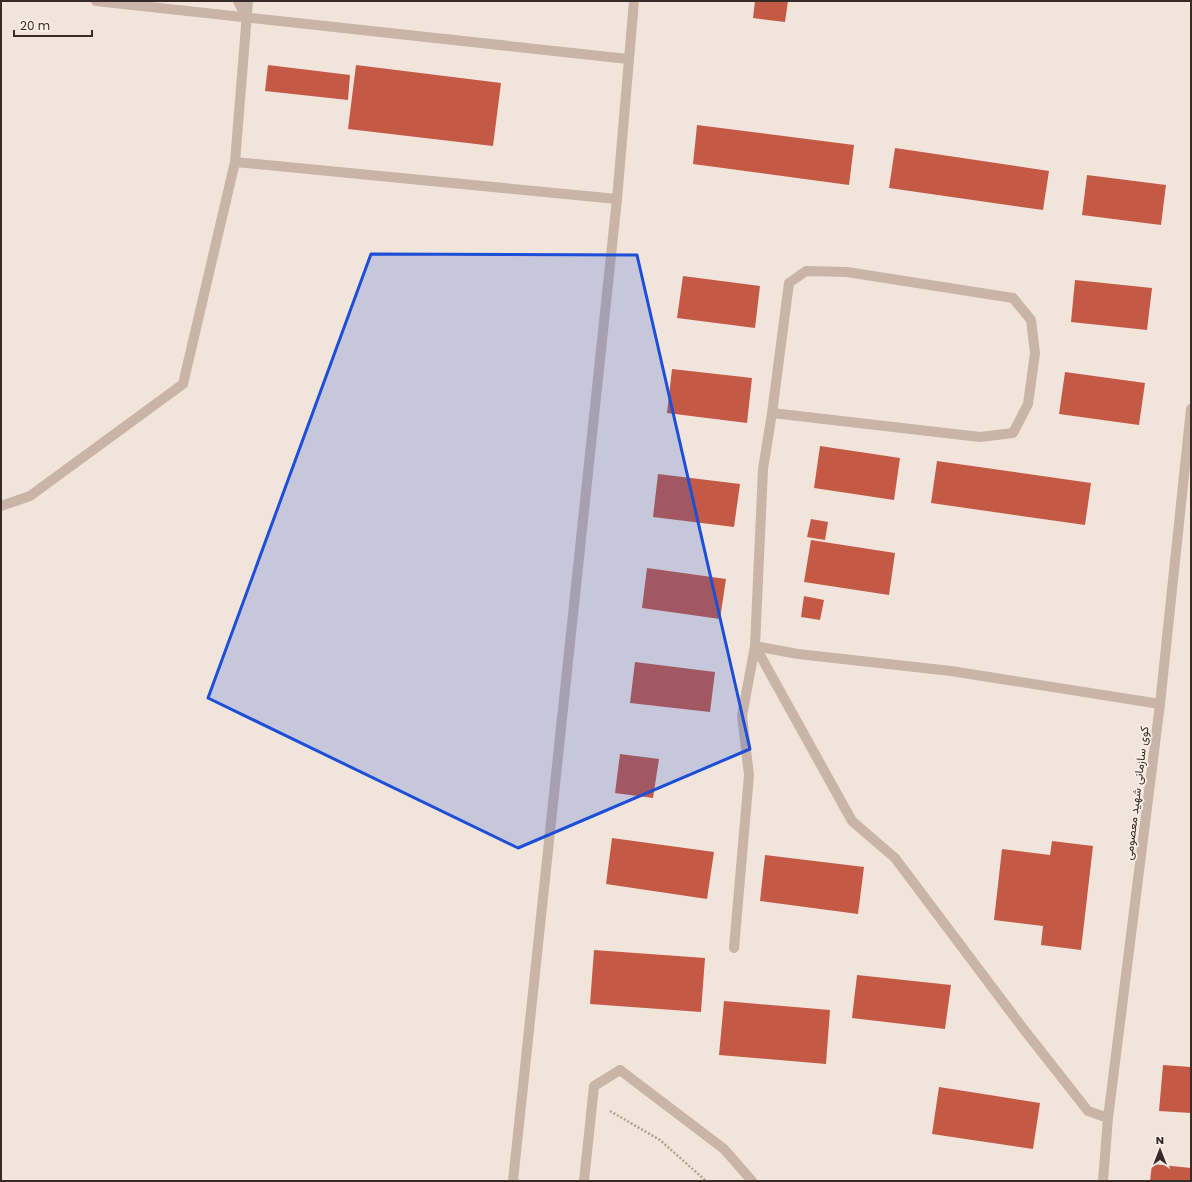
<svg xmlns="http://www.w3.org/2000/svg" width="1192" height="1182" font-family="Poppins,Vazirmatn,sans-serif">
  <rect width="100%" height="100%" fill="#f1e5db"/>
  <path fill="#c45a46" d="M755 1H788L785 22 753 18Z
    M268 65 350 75 348 100 265 91Z
    M356 65 501 83 493 146 348 129Z
    M697 125 854 145 849 185 693 164Z
    M895 148 1049 171 1043 210 889 188Z
    M1087 175 1166 185 1161 225 1082 215Z
    M683 276 760 286 755 328 677 318Z
    M1075 280 1152 288 1147 330 1071 322Z
    M672 369 752 378 747 423 667 413Z
    M1065 372 1145 383 1139 425 1059 414Z
    M820 446 900 458 894 500 814 488Z
    M937 461 1091 483 1085 525 931 503Z
    M658 474 740 484 734 527 653 517Z
    M811 519 828 522 825 540 807 537Z
    M811 540 895 553 889 595 804 582Z
    M647 568 726 579 720 619 642 608Z
    M804 596 824 600 820 620 801 617Z
    M635 662 715 672 710 712 630 703Z
    M620 754 659 759 653 798 615 793Z
    M612 838 714 852 707 899 606 884Z
    M1052 841 1093 846 1081 950 1041 945 1043 926 994 920 1002 849 1050 855Z
    M765 855 864 867 858 914 760 901Z
    M594 950 705 958 701 1012 590 1004Z
    M857 975 951 985 945 1029 852 1018Z
    M724 1001 830 1010 826 1064 719 1055Z
    M1163 1065 1191 1067V1113L1159 1111Z
    M939 1087 1040 1103 1033 1149 932 1134Z
    M1152 1164 1191 1168V1181H1150Z"/>
  <g fill="none" stroke-linecap="round" stroke-linejoin="round">
    <path stroke="#b59d91" stroke-width="2.5" stroke-dasharray="2 2" stroke-linecap="butt" d="M610 1111 660 1140 706 1181"/>
    <path stroke="#c9b4a7" stroke-width="10" d="M96 1 628 59
      M238 1 246 17
      M248 1 235 162 617 199
      M1 506 30 496 183 384 235 162
      M755 646 852 821 895 858 1022 1027 1088 1111 1108 1118
      M755 646 798 654 951 671 1160 704
      M734 948 749 775 742 716 755 646 763 469 772 413 789 283 806 271 847 272 1013 298 1031 320 1035 353 1028 404 1013 433 980 437 772 413
      M620 1070 724 1149 752 1181
      M513 1181 617 199 634 1
      M1103 1181 1108 1118 1160 704 1191 409"/>
    <path stroke="#c9b4a7" stroke-width="10" d="M584 1181 594 1086 620 1070"/>
  </g>
  <path fill="#1d4ed8" fill-opacity="0.2" stroke="#1d4ed8" stroke-width="3" stroke-linejoin="round" d="M371 254 637 255 750 749 518 848 208 698Z"/>
  <g text-anchor="middle" dominant-baseline="central" stroke-width="3.5" stroke-linejoin="round" paint-order="stroke">
    <g font-size="12" fill="#362b27" stroke="#f9efe7">
      <text transform="translate(1136 793) rotate(-83)">کوی سازمانی شهید معصومی</text>
    </g>
  </g>
  <rect width="1192" height="1182" fill="none" stroke="#362b27" stroke-width="4"/>
  <g transform="translate(1160 1150)" stroke="#f9efe7" stroke-width="3" paint-order="stroke">
  <path d="M0-3L7 15L0 10L-7 15Z" fill="#362b27"/>
  <text y="-6" font-size="11" font-weight="bold" text-anchor="middle" fill="#362b27">N</text>
  </g>
  <path d="M14 30v6h78v-6" fill="none" stroke="#362b27" stroke-width="2"/>
  <text x="20" y="30" font-size="12" fill="#362b27" stroke="#f9efe7" stroke-width="3" paint-order="stroke">20 m</text>
</svg>
